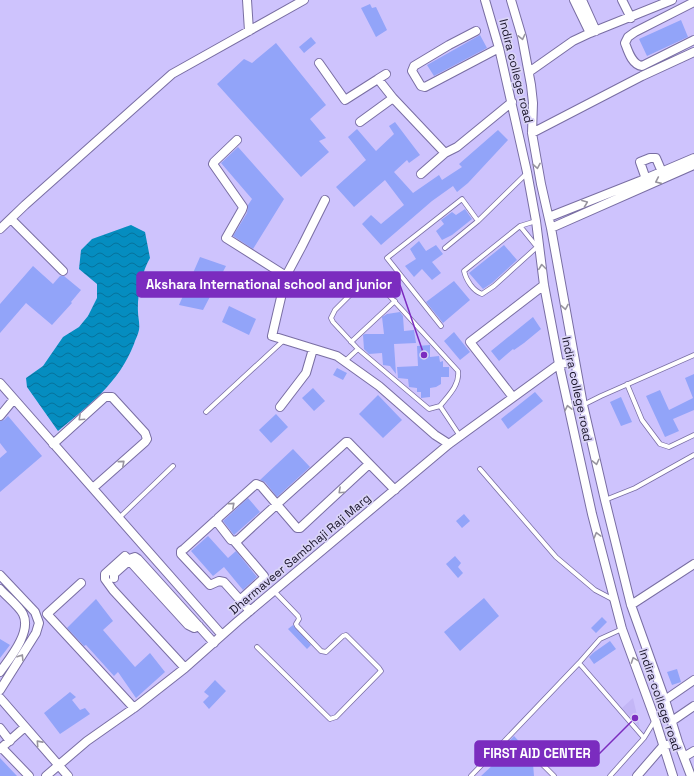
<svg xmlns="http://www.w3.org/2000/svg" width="694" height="776" font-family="'Space Grotesk',sans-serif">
  <defs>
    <pattern id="water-waves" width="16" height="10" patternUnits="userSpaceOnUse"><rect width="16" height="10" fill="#058dc0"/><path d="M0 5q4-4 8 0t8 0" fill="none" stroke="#06729c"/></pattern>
  </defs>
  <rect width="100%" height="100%" fill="#cec3fd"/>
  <path fill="#c3b6f6" d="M633 698 640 728 622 708Z"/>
  <path fill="url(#water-waves)" d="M131 225 145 232 150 258C142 271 137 296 138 312 138 317 140 324 139 330 138 335 135 340 134 344 119 383 89 405 58 431L27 387 26 378 43 366 63 337 79 327 88 316 97 298V284L79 269 81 250 92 239Z"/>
  <path fill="#92a4f9" d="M370 4 372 8 376 7 387 30 376 37 361 8Z
    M681 20 688 37 647 56 639 39Z
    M480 35 487 48 434 76 427 65Z
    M311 37 316 43 304 53 299 47Z
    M276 43 326 105 310 119 326 138 319 141 329 152 301 177 217 84 244 59 252 63Z
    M395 122 420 155 409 163 407 160 394 172 413 193 439 175 442 180 462 167 459 164 498 130 508 140 468 183 457 192 453 186 432 201 381 245 362 224 371 215 381 224 404 205 385 180 354 207 336 187 366 160 348 137 357 129 376 151 394 134 389 126Z
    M238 147 284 199 253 249 233 236 247 213 248 205 252 199 221 163Z
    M465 209 472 219 452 235 442 240 436 231 444 224 441 220 452 212 456 215Z
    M419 241 426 251 436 245 443 254 432 262 441 273 432 280 422 269 414 277 405 266 416 259 410 249Z
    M504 245 517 260 492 283 483 289 469 273Z
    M200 257 226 266 203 310 179 305Z
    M33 266 53 284 60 276H64L81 290 71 302 72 303 52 325 26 303 0 333V304Z
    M454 281 470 300 443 323 426 302Z
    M229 306 256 319 249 335 222 322Z
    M400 312 403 316 404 331 414 330 416 343 394 344 396 374 390 366 383 365 382 353 369 354 364 349 363 335 365 334H384L382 317 387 314Z
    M533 317 541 329 524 343 514 350 513 349 499 361 491 351Z
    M454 332 470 352 460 360 444 341Z
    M430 345V357L439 356 440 362 443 361V367H449V377H441V384L436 387 430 388V397L421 398V392H417V388L409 387 408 379 398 378 397 367 418 366 417 346Z
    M337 368 347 373 343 380 333 375Z
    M694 374V410L673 419 679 431 665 437 646 396 660 390 669 410 693 398 685 378Z
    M313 388 325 401 314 411 302 398Z
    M535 392 543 401 508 429 501 419Z
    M378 395 402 420 383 438 359 414Z
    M621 397 632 422 621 426 610 402Z
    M276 414 288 427 271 443 259 430Z
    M8 416 42 456 0 492V458L7 452 0 443V421L4 420Z
    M293 449 310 467 277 497 265 482 260 480Z
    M248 498 260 512 234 535 223 521Z
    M464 514 470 521 462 528 456 521Z
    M208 536 228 558 236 551 257 577 243 590 224 567 213 576 191 551Z
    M455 556 461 563 458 567 463 573 458 578 446 564Z
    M484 598 499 616 460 651 444 632Z
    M96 599 113 621 103 630 135 667 150 653 165 672 136 698 118 672 114 676 86 645 84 646 67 628Z
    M602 617 607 622 596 633 591 628Z
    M293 625 311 645 307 649 288 629Z
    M0 639 10 645 0 658Z
    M610 641 616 649 594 664 589 657 593 653Z
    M677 669 681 682 672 685 667 672Z
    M215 680 226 691 209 709 203 702 209 696 204 692Z
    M70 692 76 697 72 700 80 710 85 708 90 714 60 734 44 713Z
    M514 736 528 751H532L534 776H481L496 762 493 758Z
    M0 758 17 776H0Z"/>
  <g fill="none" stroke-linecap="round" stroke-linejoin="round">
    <g stroke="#796ea3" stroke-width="5.5">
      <path id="service" d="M520 226 537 247 494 286 482 294C473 291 466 280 464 271L520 226 536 221
        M445 248 478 221 527 173
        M441 326 387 258 462 199 478 221
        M351 342 395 301
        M345 361 358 349
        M627 384 642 420 660 444 669 447 694 435
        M583 405 601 396 694 355
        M440 406 429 409 358 349 333 322 331 318 335 310 365 280 371 278 374 279 458 371C460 385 448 396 440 406L460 436
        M206 412 284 340
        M480 469 556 557 595 590 614 600
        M605 500 635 488 694 455
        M119 518 173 466
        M622 629 600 639 579 663 644 738
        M257 647 330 719 336 717 381 671 379 668 346 635 343 636 326 652 321 651 297 626 296 624 299 619 298 616 274 591
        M543 765 554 776
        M471 776 579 663
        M610 776 644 738 655 720"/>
    </g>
    <g stroke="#796ea3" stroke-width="10">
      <path id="minor" d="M247 0 249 31
        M485 0 499 48 527 172 536 221 544 285 559 364 592 514 622 629 655 719 673 776
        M511 0 522 37 531 85 533 103 532 133 541 184 551 228 583 405 605 500 631 605 665 700 678 742 691 776
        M574 0 590 33
        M582 0 596 31
        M622 0 631 18
        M694 2 635 32 628 37 625 43C628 51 632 65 642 66L694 40
        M476 31 449 45 414 66 412 71 421 86 425 87 499 48
        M319 63 345 100 378 79 393 98 445 153 457 147 512 102
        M529 72 573 41 590 33 672 0
        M378 79 386 74
        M360 122 393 98
        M532 133 642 76 694 52
        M237 140 214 162 213 164 243 207 242 210 226 238 286 276
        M421 174 445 153
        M646 179 640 162 650 158H656L662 172
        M325 200 302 246 286 276 272 336 337 356 379 386 435 435 449 444
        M549 217 640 181 694 158
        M11 219 63 271
        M551 228 694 165
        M0 229 25 205 172 74 304 0
        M0 383 222 635
        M512 396 470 342 544 285
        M280 407 306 373 313 349
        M0 416 14 399
        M53 444 105 397H112L145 433 147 439 145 442 93 488
        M369 464 300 528H297L261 486 256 484 218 518 217 522 231 540 237 541C273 507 310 475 346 442H348L395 490
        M216 520 184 549 181 551V554L210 585 219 581 224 582 250 611
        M235 542 264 576 263 579 240 600
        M0 575 35 612 39 623 36 633 0 690
        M114 578V574L132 558 135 557 138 559 214 643
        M81 583 47 614 134 708
        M0 589C6 596 19 606 23 614 32 632 10 658 0 672
        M631 605 694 564
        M185 668 113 590 105 579V574L125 556 126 557 188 625 194 628 199 626
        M0 698 68 776
        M665 700 694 680
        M672 721 694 706
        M0 728 10 741
        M2 748 29 776
        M0 749 25 727
        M684 757 694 751
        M46 776 87 741 134 708 185 668 238 621 449 444 559 364 575 362
        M637 776 663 746 678 742"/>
    </g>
    <use href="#service" stroke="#fff" stroke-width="4"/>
    <use href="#minor" stroke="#fff" stroke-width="8"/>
  </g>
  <defs><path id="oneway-chevron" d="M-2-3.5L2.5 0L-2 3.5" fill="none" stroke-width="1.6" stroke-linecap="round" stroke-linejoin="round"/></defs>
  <g stroke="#98959f">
    <use href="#oneway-chevron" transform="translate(522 37) rotate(77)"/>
    <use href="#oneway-chevron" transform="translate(537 166) rotate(80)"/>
    <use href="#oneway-chevron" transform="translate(658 181) rotate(156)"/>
    <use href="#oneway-chevron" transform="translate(585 203) rotate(-21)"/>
    <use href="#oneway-chevron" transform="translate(542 267) rotate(-97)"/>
    <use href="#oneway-chevron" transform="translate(565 307) rotate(80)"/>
    <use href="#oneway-chevron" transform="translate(568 408) rotate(-102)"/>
    <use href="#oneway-chevron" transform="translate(81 418) rotate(137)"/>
    <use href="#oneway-chevron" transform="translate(596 462) rotate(77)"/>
    <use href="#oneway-chevron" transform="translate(122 463) rotate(-41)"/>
    <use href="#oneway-chevron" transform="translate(341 491) rotate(137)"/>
    <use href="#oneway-chevron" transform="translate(232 505) rotate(-42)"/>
    <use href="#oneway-chevron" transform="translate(597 535) rotate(-105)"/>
    <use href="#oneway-chevron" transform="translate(21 657) rotate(-58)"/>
    <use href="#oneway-chevron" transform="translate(634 660) rotate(-110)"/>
    <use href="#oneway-chevron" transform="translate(39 743) rotate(-132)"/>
  </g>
  <g text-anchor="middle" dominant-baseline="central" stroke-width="3.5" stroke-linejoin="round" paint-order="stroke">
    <g font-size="12" fill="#191429" stroke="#dad4f7">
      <text transform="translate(516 71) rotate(76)">Indira college road</text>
      <text transform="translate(577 389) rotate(78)">Indira college road</text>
      <text transform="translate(300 554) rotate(-40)">Dharmaveer Sambhaji Raji Marg</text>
      <text transform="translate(660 700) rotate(71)">Indira college road</text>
    </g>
  </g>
  <path fill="none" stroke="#7b2cbf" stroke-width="1.5" d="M424 355L400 285M635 718L599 754"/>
  <g fill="#7b2cbf" stroke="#dad4f7" stroke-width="1.5">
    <circle cx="424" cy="355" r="4"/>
    <circle cx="635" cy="718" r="4"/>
  </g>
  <g fill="#7b2cbf" stroke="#7b2cbf" stroke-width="1.5">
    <rect x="137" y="272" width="263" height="25" rx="4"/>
    <rect x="475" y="741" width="124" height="25" rx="4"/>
  </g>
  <g font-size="13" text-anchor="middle" font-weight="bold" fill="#fff">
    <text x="269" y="289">Akshara International school and junior</text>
    <text x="537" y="758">FIRST AID CENTER</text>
  </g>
</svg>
